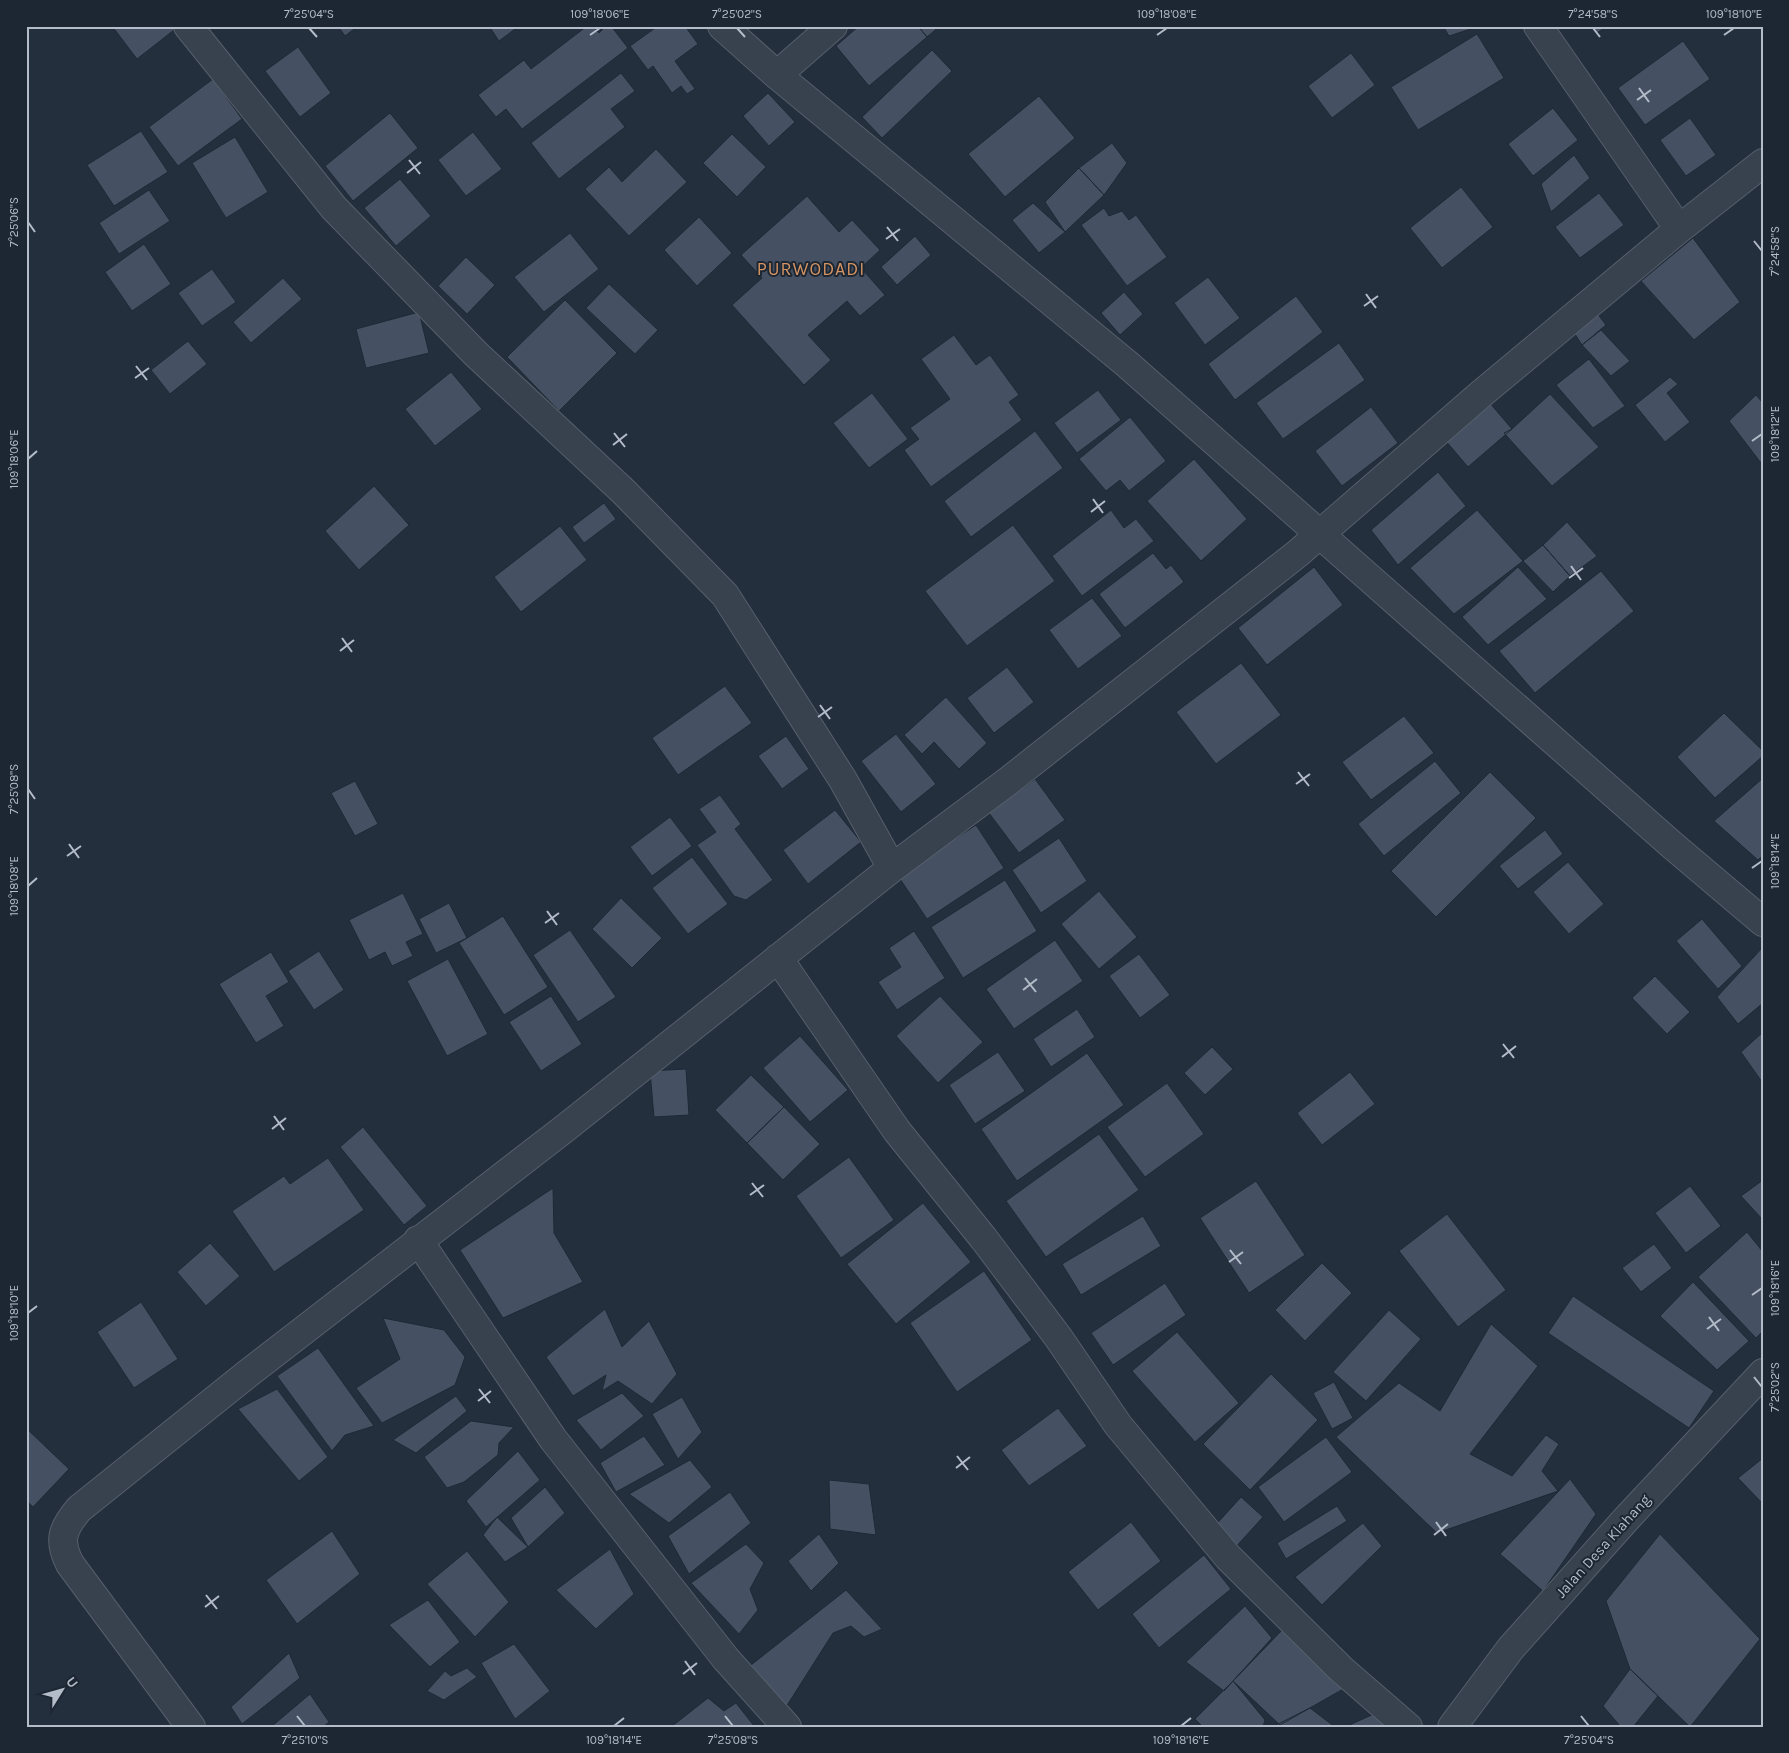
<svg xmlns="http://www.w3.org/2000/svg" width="1789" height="1753" font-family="Karla,sans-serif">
  <rect width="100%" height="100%" fill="#242f3e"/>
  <path fill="#455162" stroke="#1f2835" d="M112 26H171L174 30 137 59Z
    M338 26H358L345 36Z
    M489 26H519L499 41Z
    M587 26H593L599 33 606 26H611L628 48 522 129 506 109 496 117 478 95 524 60 531 69Z
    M658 26H685L698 44 675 61 695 89 687 94 681 86 672 93 653 66 648 70 630 46Z
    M859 26H918L927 37 869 86 836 46Z
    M918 26H940L927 37Z
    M1443 26H1480L1449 36Z
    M1592 26H1607L1597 33Z
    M1477 34 1504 78 1418 130 1391 87Z
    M1683 41 1710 79 1645 125 1618 88Z
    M298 47 331 93 300 117 265 71Z
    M932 50 952 71 882 138 862 117Z
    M1351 53 1375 85 1332 118 1308 86Z
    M621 73 635 91 611 109 625 127 559 179 531 143Z
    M213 79 242 119 178 166 149 127Z
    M768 93 795 122 769 146 743 116Z
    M1039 96 1075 138 1005 197 968 154Z
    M1553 108 1578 140 1533 176 1508 144Z
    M390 113 418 148 353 201 325 166Z
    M1690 118 1716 155 1686 176 1660 140Z
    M141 131 168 172 114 206 87 165Z
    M473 132 502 169 466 196 438 160Z
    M732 134 766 167 737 197 703 163Z
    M235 137 268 192 226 218 192 163Z
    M1112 143 1127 163 1104 195 1079 168Z
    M656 149 687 182 629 236 585 189 609 167 622 182Z
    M1574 155 1590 178 1551 212 1541 184Z
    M1079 168 1104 195 1065 232 1045 202Z
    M400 179 431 216 396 246 364 208Z
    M1461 187 1493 227 1442 268 1410 228Z
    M149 190 170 221 119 254 99 223Z
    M1599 193 1624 225 1580 258 1555 227Z
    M807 196 839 232 852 220 880 250 861 268 885 295 860 316 847 301 808 335 831 360 804 385 732 305 762 278 741 255Z
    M1033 203 1065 232 1039 253 1012 220Z
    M1104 208 1109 216 1122 211 1129 220 1136 215 1167 257 1127 286 1081 225Z
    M699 217 732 253 697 286 664 250Z
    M570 233 599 269 544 312 514 277Z
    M915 236 931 255 897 285 881 267Z
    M1693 238 1740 302 1694 340 1641 281Z
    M144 244 171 284 132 311 105 272Z
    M466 257 495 285 467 314 438 286Z
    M212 269 236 302 202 326 178 293Z
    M1208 277 1240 318 1205 345 1174 303Z
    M283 278 302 299 251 343 233 322Z
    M609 284 658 330 635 354 586 308Z
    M1124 292 1143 314 1120 335 1101 313Z
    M1296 296 1323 332 1235 400 1208 364Z
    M565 300 617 353 559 411 507 357Z
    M419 312 429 353 366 368 356 329Z
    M1597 313 1606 325 1582 345 1573 331Z
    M1601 330 1630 361 1611 376 1582 345Z
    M954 335 976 365 990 355 1019 395 1009 402 1022 420 931 487 904 450 919 439 910 428 950 399 921 359Z
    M188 341 207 364 170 394 151 370Z
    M1339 343 1365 380 1283 439 1256 403Z
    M1589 359 1625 406 1593 428 1556 385Z
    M451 372 482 409 435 446 405 409Z
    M1670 377 1678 384 1667 393 1690 422 1665 442 1635 405Z
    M1098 390 1121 420 1077 453 1054 423Z
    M872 393 908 439 869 468 833 423Z
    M1550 394 1599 447 1552 486 1504 433 1512 429Z
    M1756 395 1763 403V462L1761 463 1729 421Z
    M1489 402 1512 429 1468 467 1445 440Z
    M1371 407 1398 443 1342 486 1315 451Z
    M1130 417 1166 461 1129 491 1120 480 1106 491 1079 459Z
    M1035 431 1063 468 971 537 944 501Z
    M1194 459 1247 519 1201 561 1147 501Z
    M1438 472 1466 506 1398 565 1371 530Z
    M374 486 409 525 359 570 325 531Z
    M604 503 616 519 584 543 572 527Z
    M1111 510 1124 528 1136 519 1154 541 1082 596 1052 556Z
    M1477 510 1523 561 1454 614 1410 568Z
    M1567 522 1597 556 1570 576 1543 545Z
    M1013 525 1055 581 967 646 925 591Z
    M560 526 587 560 521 612 494 577Z
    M1543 545 1570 576 1553 592 1523 561Z
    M1153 553 1166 569 1171 565 1184 582 1125 628 1099 594Z
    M1314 567 1343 605 1267 665 1238 628Z
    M1518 567 1547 599 1488 645 1462 617Z
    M1601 571 1634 611 1535 693 1499 651Z
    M1092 598 1122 636 1078 669 1049 630Z
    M1241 663 1281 715 1216 764 1176 712Z
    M1007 667 1034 702 994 733 967 698Z
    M725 686 752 723 678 775 652 738Z
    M946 697 987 743 959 769 934 742 922 754 904 735Z
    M1724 713 1763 751V756L1715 798 1677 757Z
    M1404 716 1434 753 1371 800 1342 762Z
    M896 734 936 784 901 812 861 761Z
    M786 736 809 769 782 789 758 756Z
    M1435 761 1461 793 1384 856 1358 824Z
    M1490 772 1536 818 1436 917 1391 871Z
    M1763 778V855L1758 860 1714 821Z
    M1035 779 1065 820 1019 853 989 813Z
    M355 781 378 824 355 836 331 793Z
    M720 795 741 824 735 829 773 880 746 900 734 896 697 845 716 832 699 809Z
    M835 810 861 842 808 884 783 850Z
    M670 817 692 846 652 876 630 847Z
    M976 825 1004 868 927 919 898 876Z
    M1545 830 1563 854 1518 889 1499 866Z
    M1059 838 1087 881 1041 913 1012 870Z
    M692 857 728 904 688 934 652 888Z
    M1568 862 1604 904 1569 934 1533 892Z
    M1005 880 1037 931 963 978 931 927Z
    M1099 891 1137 937 1099 969 1061 924Z
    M403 893 423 934 406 942 413 956 392 966 385 952 369 960 349 920Z
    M621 898 662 938 632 968 592 929Z
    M449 903 467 938 436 953 419 919Z
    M503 916 548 987 504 1015 459 943Z
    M1702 919 1742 966 1718 989 1676 941Z
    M570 930 616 997 578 1022 533 955Z
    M914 931 945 978 897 1010 878 982 901 967 889 948Z
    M1055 940 1083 981 1014 1029 986 989Z
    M1763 947V1003L1738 1024 1717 997Z
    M319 951 344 990 314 1010 288 971Z
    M271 952 289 982 266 996 284 1026 256 1043 219 984Z
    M1139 954 1170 995 1140 1018 1109 976Z
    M448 959 488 1034 447 1056 407 981Z
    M1655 976 1690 1012 1667 1034 1632 998Z
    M551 996 582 1044 541 1071 509 1022Z
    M940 996 983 1042 938 1083 896 1036Z
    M1077 1009 1095 1037 1051 1067 1033 1039Z
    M1763 1032V1082H1762L1741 1052Z
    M800 1036 848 1090 810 1122 763 1068Z
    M1212 1047 1233 1069 1205 1095 1184 1073Z
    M998 1052 1025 1091 975 1124 949 1085Z
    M1087 1053 1124 1105 1017 1181 981 1129Z
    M686 1069 689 1115 654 1117 650 1071Z
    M1350 1072 1375 1104 1322 1145 1297 1113Z
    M751 1075 784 1107 747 1143 715 1110Z
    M1167 1083 1204 1134 1145 1177 1107 1127Z
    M784 1107 820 1144 783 1180 747 1143Z
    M363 1127 427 1206 404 1225 340 1147Z
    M1099 1134 1139 1190 1046 1257 1006 1201Z
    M849 1157 894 1220 841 1258 796 1196Z
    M328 1158 364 1210 274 1272 232 1211 284 1176 290 1184Z
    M1763 1180V1220L1741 1196Z
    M1256 1181 1305 1255 1249 1293 1200 1218Z
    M1690 1186 1721 1226 1686 1253 1655 1213Z
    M553 1188 554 1233 583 1282 503 1318 460 1250Z
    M923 1203 971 1262 896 1324 847 1264Z
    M1447 1214 1506 1290 1458 1327 1399 1251Z
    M1143 1216 1161 1246 1081 1295 1062 1264Z
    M1747 1232 1763 1252V1331L1756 1338 1698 1277Z
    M210 1243 240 1276 206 1306 177 1272Z
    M1654 1244 1672 1268 1641 1292 1622 1268Z
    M1322 1263 1352 1293 1305 1341 1275 1310Z
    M984 1271 1032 1340 957 1392 910 1323Z
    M1693 1282 1749 1341 1717 1370 1660 1316Z
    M1165 1283 1186 1315 1113 1365 1091 1333Z
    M1573 1296 1714 1391 1689 1428 1548 1333Z
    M141 1302 178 1359 134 1388 97 1332Z
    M605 1309 622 1347 649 1321 677 1374 652 1404 618 1381 602 1391 606 1375 573 1396 546 1357Z
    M1389 1310 1421 1339 1366 1401 1333 1372Z
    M383 1318 444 1330 465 1357 455 1385 382 1423 356 1388 400 1359Z
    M1491 1324 1538 1366 1470 1454 1512 1476 1546 1435 1559 1444 1542 1471 1558 1491 1437 1533 1336 1437 1399 1383 1440 1411Z
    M1177 1332 1239 1403 1195 1442 1132 1371Z
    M318 1348 374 1426 345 1435 332 1451 277 1376Z
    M1271 1374 1318 1420 1250 1490 1203 1444Z
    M1334 1382 1353 1418 1332 1429 1313 1393Z
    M277 1389 328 1457 299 1481 238 1409Z
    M622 1393 644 1416 601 1450 576 1420Z
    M456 1396 467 1411 416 1453 393 1440Z
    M682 1397 702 1432 678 1459 652 1414Z
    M1058 1408 1087 1446 1029 1486 1001 1450Z
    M471 1421 514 1427 499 1443 498 1455 464 1482 447 1488 424 1457Z
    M26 1428 69 1469 33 1507 26 1500Z
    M644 1436 665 1465 616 1492 600 1463Z
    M1326 1437 1352 1472 1284 1522 1258 1487Z
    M518 1451 540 1480 486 1527 466 1501Z
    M1763 1458V1504L1738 1478Z
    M690 1460 712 1487 669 1523 629 1494Z
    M1570 1479 1596 1514 1543 1591 1500 1554Z
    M829 1480 869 1484 876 1535 830 1529Z
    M545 1487 565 1513 528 1547 511 1518Z
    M730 1492 751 1523 689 1574 668 1536Z
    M1241 1497 1263 1517 1234 1549 1212 1529Z
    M1337 1506 1347 1521 1286 1559 1277 1543Z
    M497 1517 528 1547 505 1562 483 1535Z
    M1131 1522 1161 1561 1098 1610 1068 1572Z
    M1363 1523 1382 1546 1322 1605 1295 1577Z
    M332 1531 360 1574 297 1624 266 1580Z
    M819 1534 839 1563 811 1591 788 1561Z
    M1660 1534 1760 1639 1690 1727 1630 1669 1606 1601Z
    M746 1544 764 1563 750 1589 758 1610 739 1634 691 1583Z
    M610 1549 634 1594 596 1629 556 1590Z
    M467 1551 509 1602 475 1637 427 1584Z
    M1204 1555 1231 1589 1159 1648 1132 1614Z
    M846 1590 882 1629 864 1637 851 1626 833 1633 786 1707 746 1669Z
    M428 1600 460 1642 430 1667 389 1625Z
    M1245 1606 1272 1638 1224 1691 1186 1662Z
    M1285 1627 1345 1688 1280 1725 1233 1681Z
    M514 1644 550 1691 515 1719 481 1663Z
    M289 1653 300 1678 242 1724 231 1707Z
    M467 1668 477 1677 444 1700 427 1691 445 1671 451 1676Z
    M1630 1669 1658 1696 1633 1727H1621L1603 1706Z
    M1233 1681 1265 1720 1263 1727H1203L1195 1719Z
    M310 1694 329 1722 323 1727H271Z
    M708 1698 724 1711 736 1703 755 1727H671Z
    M1310 1708 1335 1727H1272Z
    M1376 1713 1390 1727H1345Z"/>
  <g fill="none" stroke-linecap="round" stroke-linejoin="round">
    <g stroke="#565f6c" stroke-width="30">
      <path id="minor" d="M188 26 334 208 476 354 623 491 725 595 843 780 892 868
        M722 26 777 75 1127 364 1672 845 1763 922
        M1538 26 1679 229
        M777 75 833 26
        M778 958 897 1131 984 1239 1058 1337 1118 1425 1228 1557 1341 1669 1408 1727
        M418 1240 553 1439 726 1659 787 1727
        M191 1727 70 1564C58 1541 62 1529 79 1509L246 1375 564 1129 892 868 1007 782 1297 554 1481 394 1679 229 1763 163
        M1452 1727 1511 1648 1628 1517 1763 1373"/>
    </g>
    <use href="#minor" stroke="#38414e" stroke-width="28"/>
  </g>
  <path fill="none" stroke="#b4bcc9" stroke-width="2" d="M309 28 317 37M737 28 745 37M1593 28 1600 37M590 35 600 28M1157 35 1167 28M1724 35 1734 28M1639 88 1649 102M1637 100 1651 90M409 160 420 174M407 173 421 162M28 222 35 232M887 227 898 241M886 239 900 229M1754 241 1762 251M1366 294 1376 308M1364 306 1378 296M136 366 147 380M135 378 149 368M614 433 625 447M1752 441 1762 434M613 445 627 434M28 459 37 451M1093 499 1103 513M1091 512 1105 501M1571 566 1581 580M1569 578 1583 568M342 638 352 652M340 651 354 640M820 705 830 719M818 717 832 707M1298 772 1309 786M1296 784 1310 774M28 789 35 799M69 844 79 858M67 856 81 846M1752 868 1762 861M28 886 37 878M547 911 557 925M545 923 559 913M1025 978 1036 992M1023 990 1037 979M1503 1044 1514 1058M1502 1057 1516 1046M274 1116 284 1130M272 1129 286 1118M752 1183 763 1197M750 1195 764 1185M1230 1250 1241 1264M1229 1262 1243 1252M1752 1295 1762 1288M28 1313 37 1306M1709 1317 1719 1331M1707 1329 1721 1319M1754 1377 1762 1387M479 1389 490 1403M478 1401 491 1391M957 1456 968 1470M956 1468 970 1457M1436 1522 1446 1536M1434 1535 1448 1524M206 1595 217 1609M205 1607 219 1596M685 1661 695 1675M683 1674 697 1663M297 1716 305 1726M725 1716 733 1726M1581 1716 1589 1726M614 1726 624 1718M1181 1726 1191 1718"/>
  <g text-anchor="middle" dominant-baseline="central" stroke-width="4" stroke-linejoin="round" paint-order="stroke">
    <g font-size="15" fill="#b4bcc9" stroke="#1d2633">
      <text transform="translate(1603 1546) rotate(-48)">Jalan Desa Klahang</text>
    </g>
    <g font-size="18" letter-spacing="1" fill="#d59563" stroke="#1d2633">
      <text x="811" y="269">PURWODADI</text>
    </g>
  </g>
  <rect width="1789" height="1753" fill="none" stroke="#1d2633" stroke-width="55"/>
  <g transform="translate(62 1690) rotate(53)" stroke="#1d2633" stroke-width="4" paint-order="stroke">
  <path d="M0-4L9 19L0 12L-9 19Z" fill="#b4bcc9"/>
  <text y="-8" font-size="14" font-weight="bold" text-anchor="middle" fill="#b4bcc9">U</text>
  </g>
  <rect x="28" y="28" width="1734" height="1698" fill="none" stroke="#b4bcc9" stroke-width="2"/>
  <g font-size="12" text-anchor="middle" fill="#b4bcc9">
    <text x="309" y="18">7°25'04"S</text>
    <text x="600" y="18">109°18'06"E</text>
    <text x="737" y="18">7°25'02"S</text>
    <text x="1167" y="18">109°18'08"E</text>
    <text x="1593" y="18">7°24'58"S</text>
    <text x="1734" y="18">109°18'10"E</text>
    <text transform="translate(14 222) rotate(-90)" y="4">7°25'06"S</text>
    <text transform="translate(1775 251) rotate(-90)" y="4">7°24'58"S</text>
    <text transform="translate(1775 434) rotate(-90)" y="4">109°18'12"E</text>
    <text transform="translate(14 459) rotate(-90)" y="4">109°18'06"E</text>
    <text transform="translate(14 789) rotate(-90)" y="4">7°25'08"S</text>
    <text transform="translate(1775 861) rotate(-90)" y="4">109°18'14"E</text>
    <text transform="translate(14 886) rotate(-90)" y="4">109°18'08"E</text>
    <text transform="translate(1775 1288) rotate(-90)" y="4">109°18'16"E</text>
    <text transform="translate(14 1313) rotate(-90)" y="4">109°18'10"E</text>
    <text transform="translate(1775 1387) rotate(-90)" y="4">7°25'02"S</text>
    <text x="305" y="1744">7°25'10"S</text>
    <text x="614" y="1744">109°18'14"E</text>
    <text x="733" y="1744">7°25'08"S</text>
    <text x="1181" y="1744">109°18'16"E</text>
    <text x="1589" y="1744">7°25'04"S</text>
  </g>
</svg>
